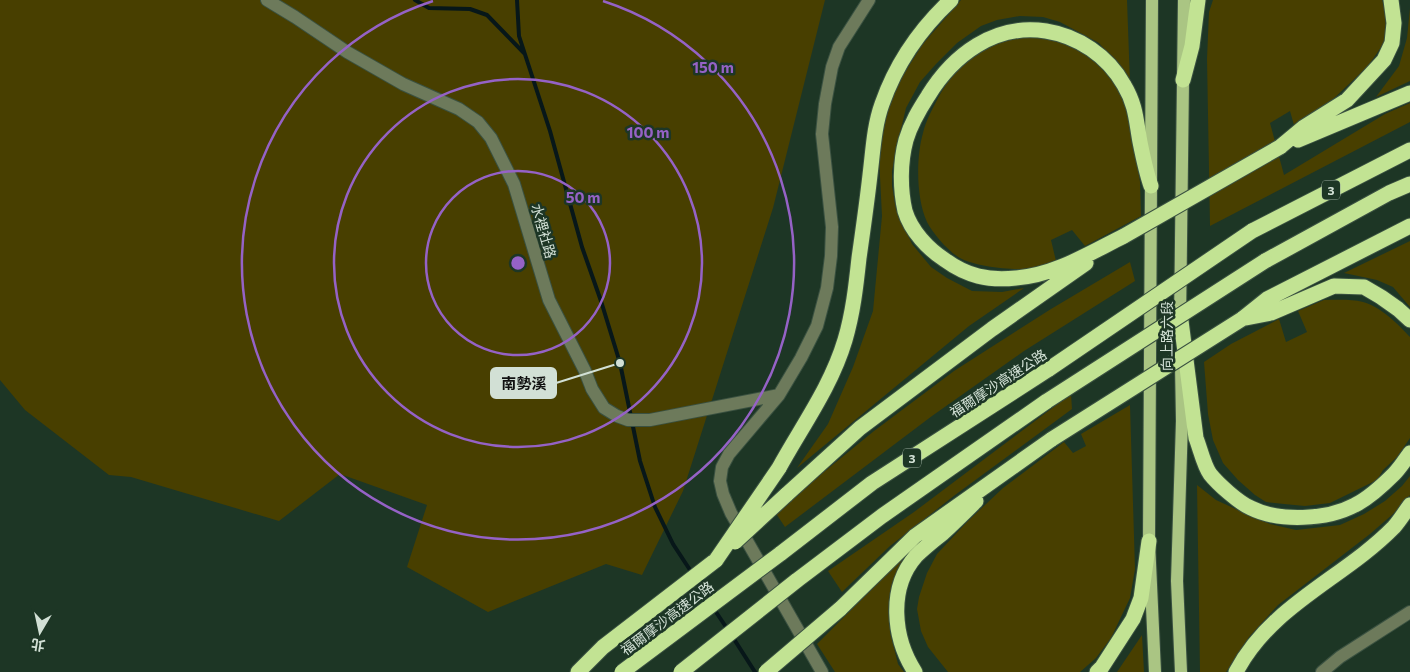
<svg xmlns="http://www.w3.org/2000/svg" width="1410" height="672" font-family="Commissioner,'Noto Sans TC',sans-serif">
  <rect width="100%" height="100%" fill="#1d3625"/>
  <path fill="#483f00" d="M0 0H825L773 208 683 491 642 575 606 564 488 612 407 567 427 505 340 474 279 521 131 477 109 475 25 410 0 380Z
    M961 0H1127L1130 83 1119 66 1099 43 1060 22 1043 17 1020 16 997 20 981 26 957 43 936 64 920 82 906 108 896 150 892 171V186L896 209 912 244 931 267 947 278 972 291 1002 292 1024 288 969 326 797 468 828 424 853 367 873 311 882 216 879 157 882 131 888 104 902 77 922 45Z
    M1213 0H1382L1385 10 1386 28 1384 43 1368 66 1330 102 1294 125 1290 111 1270 123 1284 175 1385 114 1410 103V122L1210 226 1207 59 1209 12Z
    M1410 8V81L1376 97 1399 66 1407 38Z
    M1034 36 1054 38 1074 47 1097 62 1112 76 1129 111 1140 182 1141 216 1085 246 1072 230 1051 240 1056 261C1049 263 1042 267 1034 268 1016 271 976 267 960 258 949 252 933 234 927 222 916 199 916 157 923 133 926 120 932 110 938 98 947 82 958 65 974 55 992 42 1013 39 1034 36Z
    M1410 241V307L1393 287 1377 280 1344 273Z
    M1130 262 1135 281 1024 351 932 416 785 527 775 512 874 431 954 371 1051 309Z
    M1324 300C1337 300 1351 299 1363 302 1380 306 1399 325 1410 337V438L1397 457 1383 470 1377 480 1330 503 1305 506 1284 504 1266 502 1255 495 1238 480 1223 463 1213 440 1208 414 1204 362 1231 344 1279 319 1286 342 1307 332 1298 311Z
    M1071 394 1072 409 955 495 890 546 842 592 828 571 914 512Z
    M1130 405 1135 569 1130 598 1111 638 1096 658 1080 672H948L928 647 921 631 917 609 919 597 927 573 937 554 967 522 1003 488 1064 442 1073 453 1086 446 1081 434Z
    M1410 476V495L1393 514 1370 534 1278 605 1249 637 1226 672H1200L1197 485 1216 500 1240 511 1270 524 1296 530 1340 525 1364 514 1385 501 1402 486Z
    M913 548 902 565 890 616V632L898 664 904 672H835L817 644Z
    M1142 635 1144 672H1117Z"/>
  <g fill="none" stroke-linecap="round" stroke-linejoin="round">
    <path stroke="#071719" stroke-width="4" d="M415 0 429 8 470 9 487 15 524 53
      M517 0 519 36 550 131 582 247 601 301 620 363 640 461 655 507 673 544 692 573
      M696 579 711 603
      M714 609 728 630
      M732 636 755 672"/>
    <g stroke="#3a5141" stroke-width="14">
      <path id="minor" d="M267 0 295 17 347 52 403 84 459 109 478 122 491 138 514 184 549 300 585 371 592 389 604 408 617 416 628 420H650L779 395
        M822 672 731 513 723 494 720 481 722 467 729 454 779 395 801 358 817 326 827 288 831 256 832 227 822 134 825 104 832 67 839 47 869 0
        M1322 672 1340 657 1410 612"/>
    </g>
    <g stroke="#3a5141" stroke-width="14">
      <path id="major" d="M1152 0 1149 541 1155 672
        M1180 322 1184 0
        M1181 365 1182 421 1177 581 1181 672"/>
    </g>
    <g stroke="#3a5141" stroke-width="17">
      <path id="highway" d="M1183 80 1192 46 1198 0
        M1298 140 1410 93
        M1280 147 1304 127 1347 100 1384 60 1392 43 1394 23 1391 0
        M1252 231 1410 150
        M1124 236C1090 253 1055 275 1016 278 988 281 967 276 945 260 928 249 911 231 905 211 900 189 900 162 906 140 911 123 919 110 928 96 953 55 995 23 1046 31 1078 36 1108 56 1124 85 1136 105 1136 120 1140 142 1143 157 1146 172 1151 186
        M1265 261 1389 193 1410 184
        M1180 313 1196 438C1200 448 1204 466 1210 474 1218 484 1239 503 1251 508 1279 522 1327 520 1355 505 1369 498 1383 485 1394 474 1400 468 1405 460 1410 453
        M1246 318 1271 313 1334 286 1364 287 1381 297 1398 309 1410 320
        M1242 319 1267 299 1410 226
        M779 468C802 426 831 387 845 340 853 313 856 286 859 258 863 230 867 202 870 175 873 151 874 126 882 104 896 64 920 29 951 0
        M786 495 860 428 992 329 1086 263
        M780 554 872 483 1049 369
        M796 581 882 516 1047 401
        M840 609 915 536 1052 439
        M578 672 603 647 716 560
        M915 672C893 638 888 588 916 556 924 548 934 540 943 533 954 523 965 512 976 501
        M1097 672 1102 667 1133 619 1141 598 1149 541
        M1236 672C1272 604 1343 579 1394 527 1400 520 1405 512 1410 505"/>
    </g>
    <use href="#minor" stroke="#6d7a5b" stroke-width="12"/>
    <use href="#major" stroke="#aac583" stroke-width="12"/>
    <use href="#highway" stroke="#c2e393" stroke-width="15"/>
    <g stroke="#3a5141" stroke-width="17" stroke-linecap="butt">
      <path id="highway-bridge" d="M1124 236 1280 147
        M1049 369 1252 231
        M1047 401 1265 261
        M1052 439 1242 319
        M735 542 786 495
        M716 560 779 468
        M622 672 780 554
        M681 672 796 581
        M766 672 840 609"/>
    </g>
    <use href="#highway-bridge" stroke="#c2e393" stroke-width="15"/>
  </g>
  <g fill="none" stroke="#9562c6" stroke-width="2.5">
    <circle cx="518" cy="263" r="92"/>
    <circle cx="518" cy="263" r="184"/>
    <path d="M603 1A276 276 0 1 1 433 1"/>
  </g>
  <g text-anchor="middle" dominant-baseline="central" stroke-width="5" stroke-linejoin="round" paint-order="stroke">
    <g fill="#1d3625" stroke="#9cada0" stroke-width="1">
      <rect x="1322" y="180.5" width="18" height="19" rx="4"/>
      <rect x="903" y="448.5" width="18" height="19" rx="4"/>
    </g>
    <g font-size="12" font-weight="bold" fill="#d2e0d5">
      <text x="1331" y="190">3</text>
      <text x="912" y="458">3</text>
    </g>
    <g font-size="14" fill="#d2e0d5" stroke="#1d3625">
      <text transform="translate(544 231) rotate(74)">水裡社路</text>
      <text transform="translate(1166 336) rotate(-90)">向上路六段</text>
      <text transform="translate(998 383) rotate(-33)">福爾摩沙高速公路</text>
      <text transform="translate(667 618) rotate(-37)">福爾摩沙高速公路</text>
    </g>
  </g>
  <circle cx="518" cy="263" r="8" fill="#9562c6" stroke="#1d3625" stroke-width="2.5"/>
  <g font-size="15" text-anchor="middle" font-weight="bold" fill="#9562c6" stroke="#1d3625" stroke-width="5" stroke-linejoin="round" paint-order="stroke">
    <text x="713" y="73">150 m</text>
    <text x="648" y="138">100 m</text>
    <text x="583" y="203">50 m</text>
  </g>
  <path fill="none" stroke="#d2e0d5" stroke-width="2" d="M620 363L556 383"/>
  <circle fill="#d2e0d5" stroke="#1d3625" stroke-width="2" cx="620" cy="363" r="5"/>
  <rect fill="#d2e0d5" stroke="#d2e0d5" stroke-width="2" x="491" y="368" width="65" height="30" rx="5"/>
  <g font-size="15" text-anchor="middle" font-weight="bold" fill="#111">
    <text x="524" y="389">南勢溪</text>
  </g>
  <g transform="translate(40 632) rotate(189)" stroke="#1d3625" stroke-width="4" paint-order="stroke">
  <path d="M0-4L9 19L0 12L-9 19Z" fill="#d2e0d5"/>
  <text y="-8" font-size="14" font-weight="bold" text-anchor="middle" fill="#d2e0d5">北</text>
  </g>
</svg>
